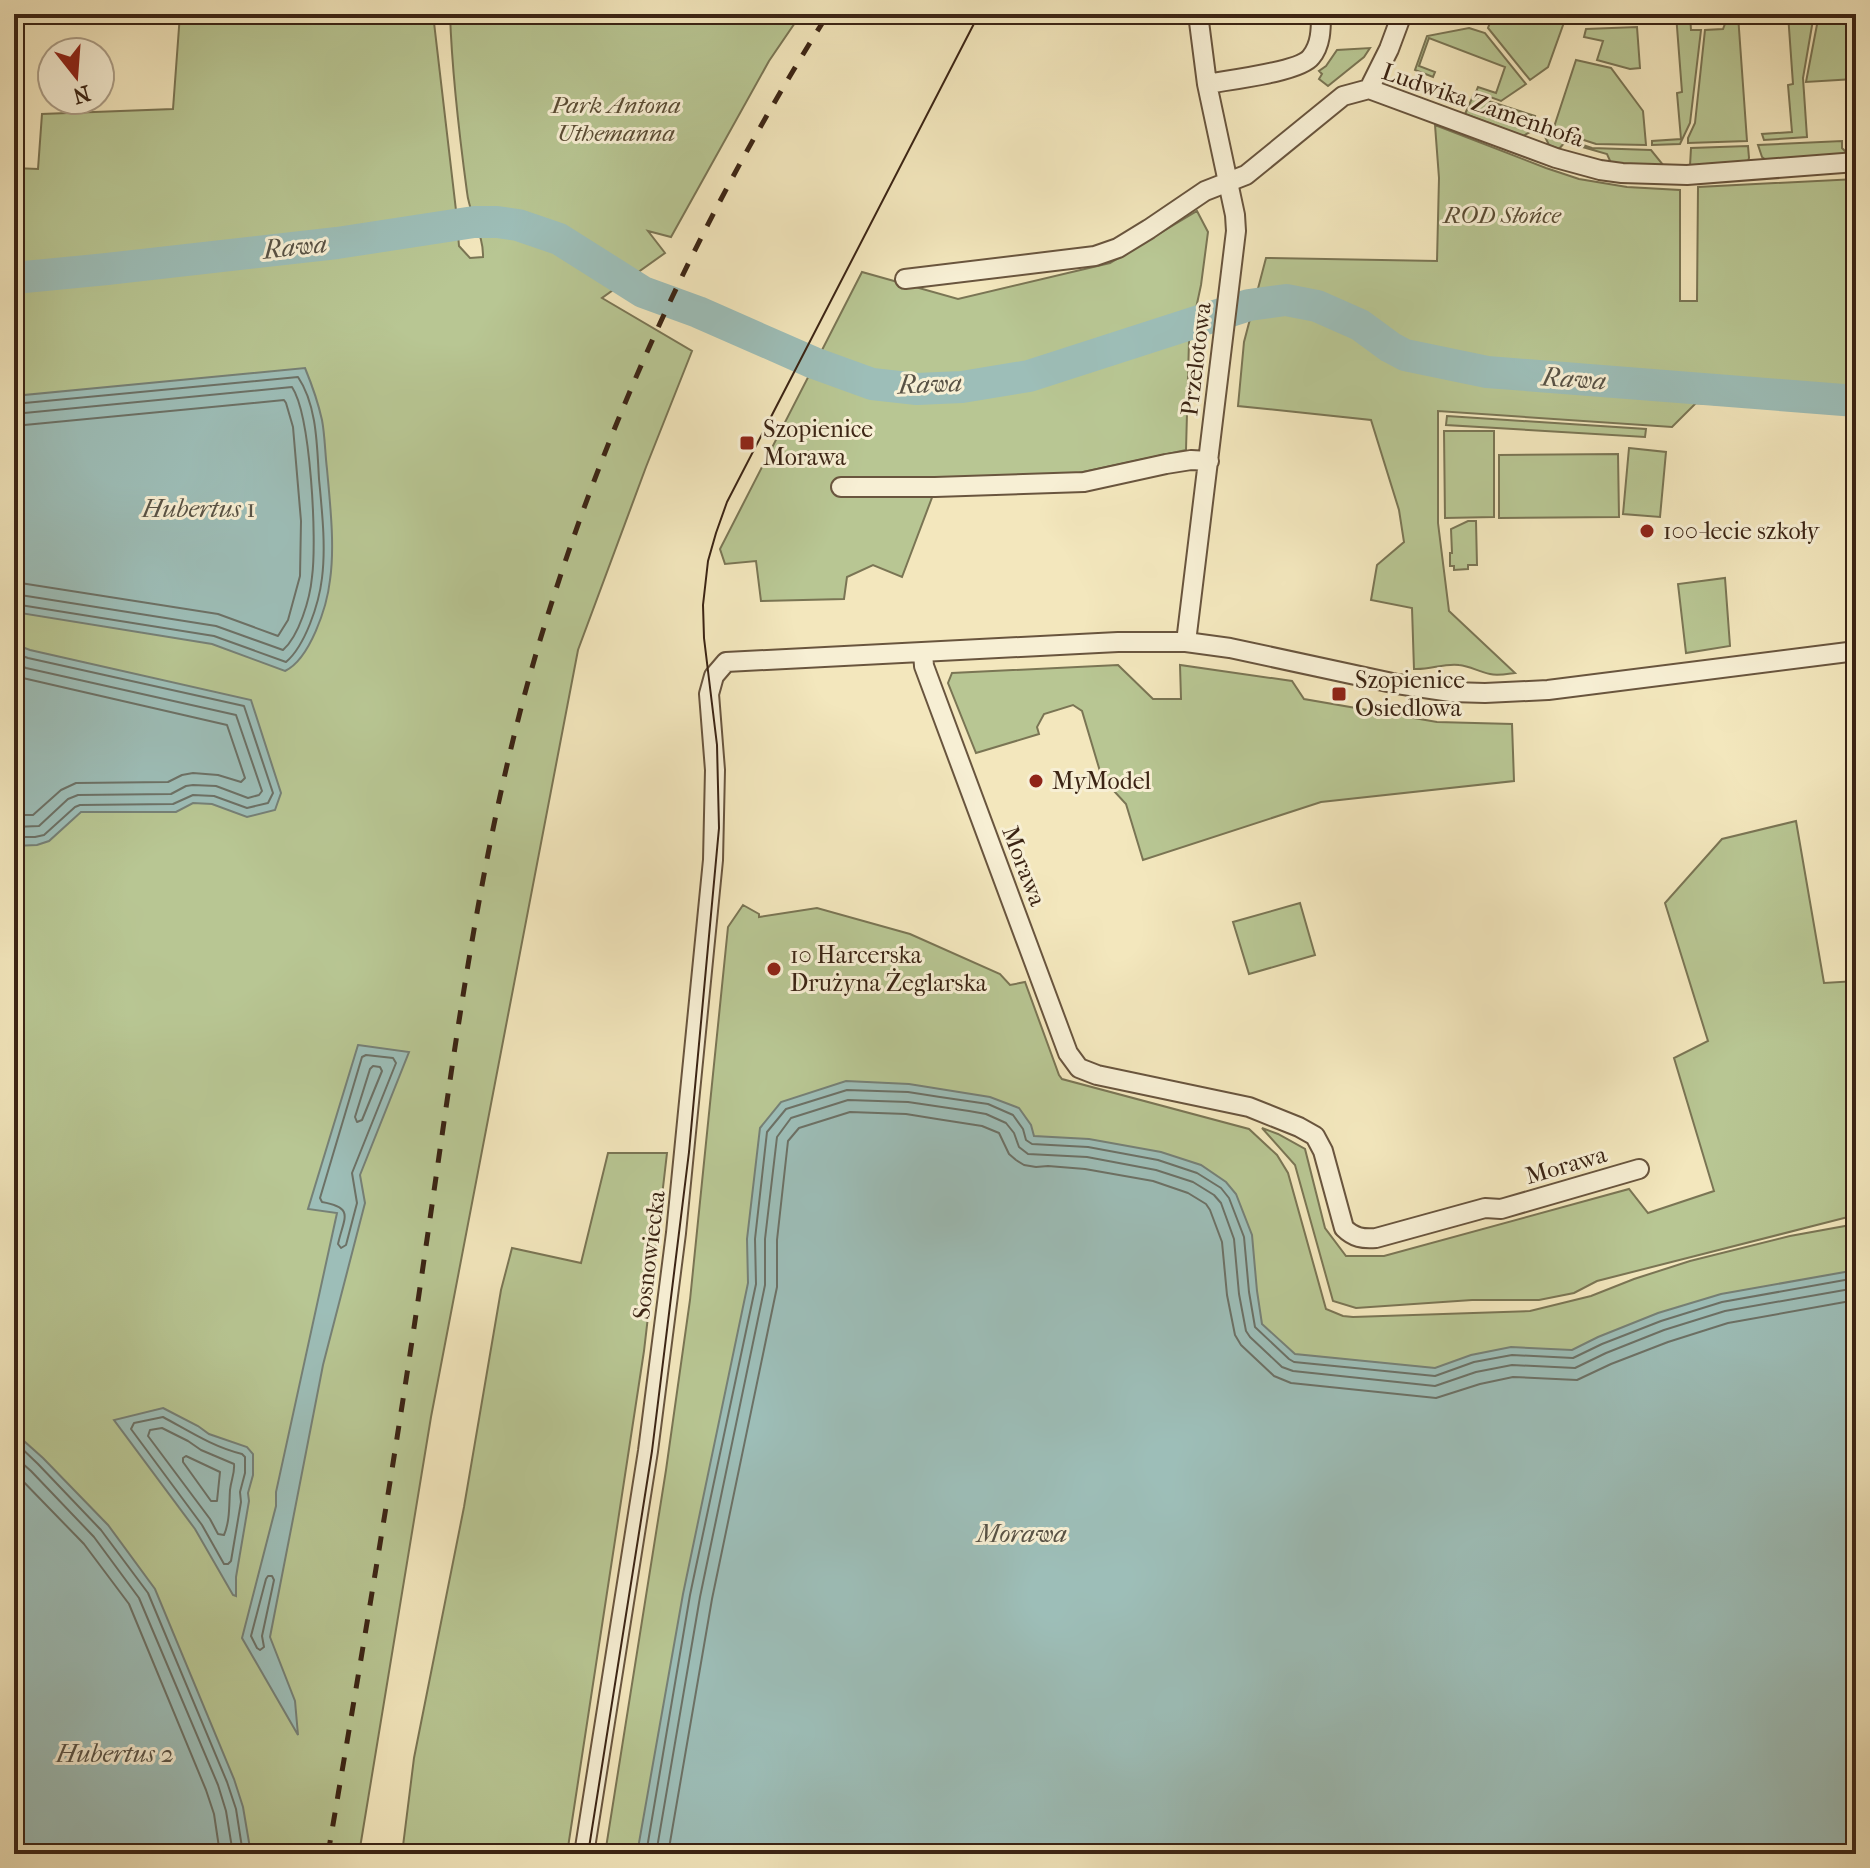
<svg xmlns="http://www.w3.org/2000/svg" width="1870" height="1868" font-family="'IM FELL French Canon',serif">
  <rect width="100%" height="100%" fill="#f3e7bd"/>
  <filter id="stains"><feTurbulence type="fractalNoise" baseFrequency=".0025" numOctaves="4"/><feColorMatrix values="0 0 0 0 .2 0 0 0 0 .09 0 0 0 0 .02 0 0 0 .5 -.17"/></filter>
  <radialGradient id="worn" r=".72"><stop offset=".6" stop-color="#630" stop-opacity="0"/><stop offset="1" stop-color="#630" stop-opacity=".3"/></radialGradient>
  <path fill="#b8c693" stroke="#7a7554" stroke-width="2" d="M180 14H433L457 219 233 249 14 270V168L38 169 42 114 173 109Z
    M450 14H801L769 61 671 237 648 231 665 253 602 298 692 351 646 467 578 650 431 1417 359 1854H14V285L141 273 458 234 459 246 470 258 483 257C484 235 469 214 467 192 459 133 452 73 450 14Z
    M1493 14H1567L1548 67 1530 80 1488 28Z
    M1676 14H1690L1691 30H1701L1690 123 1680 144 1652 145V141L1681 139 1677 93 1682 92Z
    M1788 14H1814L1803 78 1807 137 1764 140 1762 134 1792 132 1788 85 1793 84Z
    M1819 14H1849L1854 79 1806 82Z
    M1738 15 1747 141 1688 143V138L1695 123 1705 30 1723 29 1728 16Z
    M1637 27 1640 68 1630 69 1597 60 1603 41 1584 37 1586 29Z
    M1469 28 1485 33 1526 84 1501 101 1476 92 1478 87 1496 93 1505 67 1429 38 1419 66 1435 72 1433 77 1415 70 1427 36Z
    M1370 48 1364 57 1328 86 1319 79 1322 74 1319 71 1326 66 1337 50Z
    M1576 60 1611 68 1643 111 1646 145 1596 144 1553 130Z
    M1473 96 1535 116 1530 132 1523 136 1465 114Z
    M1435 125 1546 168 1579 179 1627 187 1680 190V301H1697L1698 187 1856 179V413L1696 403 1672 427 1438 411V523L1449 611 1515 673C1507 674 1497 676 1490 674 1479 672 1470 666 1459 665 1444 663 1430 670 1414 669L1412 608 1371 600 1377 565 1404 542 1399 510 1371 420 1238 406 1244 342 1266 258 1437 261 1439 178Z
    M1546 133 1592 148 1651 150 1664 166 1611 163 1607 154 1565 142 1559 149 1549 145 1545 137Z
    M1842 141V148L1848 154 1766 160 1762 157 1758 145Z
    M1748 146 1749 158 1748 161 1690 166 1691 148Z
    M1197 211 1208 232 1201 285 1189 341 1186 450 1074 474 936 487 902 577 873 565 847 577 844 599 761 601 756 561 725 564 720 549 862 272 958 299 1110 263Z
    M1447 416 1646 429 1645 437 1446 425Z
    M1444 431H1494V517L1445 518Z
    M1629 448 1666 452 1660 517 1623 514Z
    M1618 454 1619 517 1499 518V455Z
    M1468 521H1476L1477 565H1468V569L1454 570V566H1450V553H1452L1451 529Z
    M1725 578 1730 646 1686 653 1678 584Z
    M1118 665 1153 699H1181L1180 665 1292 681 1304 699 1437 722 1512 724 1514 781 1321 802 1143 860 1126 804 1102 778 1082 711 1073 705 1044 714 1037 727 1039 734 976 753 948 683 952 673Z
    M1796 821 1824 983 1856 981V1215L1597 1281 1574 1293 1539 1300H1472L1356 1308 1333 1301 1295 1165 1262 1128 1278 1134 1305 1149 1325 1228 1346 1256H1384L1629 1189 1648 1213 1714 1191 1674 1058 1708 1041 1665 903 1722 839Z
    M1300 903 1315 955 1249 974 1233 922Z
    M743 905 759 914V917L817 908 910 934 1000 974 1010 985 1025 982 1059 1075 1062 1079 1249 1129 1277 1155 1288 1173 1326 1309 1343 1316 1353 1317 1530 1311 1591 1296 1634 1279 1690 1261 1790 1236 1856 1224V1854H605L666 1470 690 1300 728 927Z
    M608 1153H667L644 1351 567 1854H402L414 1758 464 1507 501 1290 512 1248 581 1263Z"/>
  <path fill="#9dbeb8" stroke="#768076" stroke-width="2" d="M305 368C312 385 318 402 322 420 325 436 325 453 327 469 330 503 335 546 330 580 327 607 310 659 285 671L212 644 14 612V396Z
    M14 644 30 650 251 700 281 793 275 810 247 817 212 804 193 803 176 812H81L49 841 37 845 14 846Z
    M358 1045 409 1052 360 1175 365 1203 323 1365 270 1637 295 1701 298 1735 242 1638 276 1506V1492L337 1213 308 1209Z
    M846 1081 909 1084 990 1097 1019 1108 1031 1125 1034 1136 1089 1139 1161 1152 1201 1165 1226 1182 1236 1194 1252 1235 1257 1291 1262 1324 1295 1354 1435 1368 1471 1355 1511 1347 1572 1350 1598 1337 1658 1313 1721 1294 1856 1270V1854H637L683 1594 748 1283 747 1239 760 1128 781 1102Z
    M163 1408 198 1426 209 1434 247 1447 253 1454V1475L248 1493 249 1501 236 1577V1596L233 1595 195 1529 114 1420Z
    M14 1428 24 1441 43 1458 108 1525 155 1589 234 1779 243 1807 251 1854H14Z"/>
  <g fill="none" stroke-linecap="round" stroke-linejoin="round">
    <path stroke="#6c7166" stroke-width="2" d="M14 404 298 377C317 405 317 446 319 479 322 511 326 546 322 578 319 604 305 646 286 662L214 636 14 604
      M14 414 292 387C311 416 317 541 312 577 310 599 299 636 283 650L216 626 14 594
      M14 426 284 400 286 403 293 427 301 521 300 576 288 620 278 636 218 614 14 582
      M14 653 28 658 244 706 273 793 268 803 247 808 214 796 193 795 173 804 80 805 75 807 44 835 35 837H14
      M14 663 26 668 236 715 262 791 259 795 248 798 216 786 193 785 186 786 171 794 78 795 68 799 39 826 14 827
      M14 676 227 725 245 778 241 782 218 775 193 773 182 775 168 782 76 783 61 790 33 815H14
      M366 1055 393 1058 396 1063 352 1173 357 1203 346 1245 341 1248 338 1244C344 1217 355 1208 322 1202L320 1198 362 1057Z
      M373 1066 380 1067 382 1071 362 1120 357 1122 355 1117 370 1069Z
      M163 1417C189 1431 213 1447 242 1454L245 1457V1473L240 1492 241 1502 231 1561 228 1564H224L202 1525 131 1429 134 1423Z
      M162 1428 188 1441 201 1450 234 1464C235 1473 231 1480 230 1490 229 1505 230 1521 224 1535L218 1534 210 1519 148 1436 150 1430Z
      M14 1441 38 1464 101 1530 148 1593 227 1782 236 1809 243 1854
      M14 1456 31 1471 94 1537 139 1598 218 1785 226 1811 233 1854
      M186 1456 220 1472 217 1501H211L183 1462V1458Z
      M14 1472 84 1544 129 1604 206 1790 214 1814 220 1854
      M268 1576H272L274 1580 262 1636 264 1647 260 1650 257 1648 251 1636 266 1579Z
      M646 1854 690 1595 756 1284 755 1239 767 1132 786 1109 847 1090 908 1092 940 1097 988 1104 1013 1115 1023 1129 1026 1140 1032 1144 1088 1147 1158 1160 1197 1173 1221 1188 1229 1198 1244 1237 1249 1292 1255 1327 1289 1359 1294 1362 1435 1376 1474 1362 1512 1355 1573 1358 1602 1344 1661 1321 1722 1302 1856 1278
      M656 1854 700 1597 765 1285V1239L777 1137 791 1118 848 1100 908 1102 969 1111 986 1114 1006 1123 1014 1133 1019 1147 1028 1154 1087 1157 1156 1170 1193 1182 1214 1195 1221 1203 1234 1239 1239 1294 1246 1331 1250 1337 1282 1367 1293 1371 1435 1386 1476 1372 1512 1365 1575 1368 1606 1353 1664 1330 1725 1311 1856 1288
      M668 1854 712 1599 777 1287V1240L788 1141 799 1128 850 1112 906 1114 937 1119 982 1126 999 1133 1009 1154 1016 1160 1024 1165 1036 1167 1048 1166 1085 1169 1153 1181 1188 1193 1206 1204 1210 1210 1222 1242 1227 1295 1235 1335 1241 1345 1274 1376 1291 1383 1436 1398 1480 1384 1513 1377 1577 1380 1611 1364 1668 1342 1728 1323 1856 1300"/>
    <path stroke="#9dbeb8" stroke-width="32" d="M14 278 107 269 337 243 474 222H497L518 225 559 239 643 292 698 312 814 363 872 384 917 389 962 387 1029 376 1249 305 1286 300 1317 306 1360 325 1390 347 1405 355 1487 372 1856 401"/>
    <g stroke="#69553e" stroke-width="22">
      <path id="minor" d="M1207 84C1228 80 1300 72 1311 57 1321 45 1321 29 1321 14
        M1369 89 1389 49 1402 14
        M905 279 1095 256 1118 248 1149 229 1205 191 1246 175 1343 96 1369 89 1556 158 1600 170 1622 173 1687 175 1856 162
        M841 487H935L1084 482 1166 464 1191 460 1209 461
        M1186 642 1236 231 1235 215 1207 84 1198 14
        M923 652 924 666 1068 1053 1079 1068 1097 1075 1249 1107 1299 1127 1315 1136 1323 1151 1344 1228C1354 1238 1363 1239 1376 1238L1485 1208 1501 1209 1639 1169
        M584 1854 648 1451 676 1233 713 860 715 770 709 694 714 676 726 662 1118 642H1186L1230 648 1397 684 1451 692 1485 693 1548 690 1856 651"/>
    </g>
    <use href="#minor" stroke="#f7efd4" stroke-width="18"/>
    <path stroke="#3b2414" stroke-width="2" d="M588 1854 652 1451 689 1152 719 828 717 745 704 638 703 605 708 561 716 533 727 502 979 14"/>
    <path stroke="#3b2414" stroke-width="5" stroke-dasharray="14 14" stroke-linecap="butt" d="M328 1854C362 1654 396 1454 425 1253 457 1036 483 817 550 608 616 399 711 199 828 14"/>
  </g>
  <g fill="#8f2418" stroke="#f7efd4" stroke-width="3">
    <rect x="739" y="435" width="16" height="16" rx="4"/>
    <circle cx="1647" cy="531" r="8"/>
    <rect x="1331" y="686" width="16" height="16" rx="4"/>
    <circle cx="1036" cy="781" r="8"/>
    <circle cx="774" cy="969" r="8"/>
  </g>
  <g text-anchor="middle" dominant-baseline="central" stroke-width="6" stroke-linejoin="round" paint-order="stroke">
    <g font-size="24" font-style="italic" fill="#5a4c34" stroke="#f7efd4">
      <text x="616" y="105">Park Antona<tspan x="616" dy="28">Uthemanna</tspan></text>
      <text x="1502" y="215">ROD Słońce</text>
    </g>
    <g font-size="24" fill="#3b2414" stroke="#f7efd4">
      <text transform="translate(1483 105) rotate(19)">Ludwika Zamenhofa</text>
      <text transform="translate(1196 359) rotate(-83)">Przelotowa</text>
      <text transform="translate(1024 866) rotate(69)">Morawa</text>
      <text transform="translate(1566 1165) rotate(-16)">Morawa</text>
      <text transform="translate(649 1255) rotate(-83)">Sosnowiecka</text>
    </g>
    <g font-size="24" fill="#3b2414" stroke="#f7efd4" text-anchor="start">
      <text x="763" y="429">Szopienice<tspan x="763" dy="28">Morawa</tspan></text>
      <text x="1663" y="531">100-lecie szkoły</text>
      <text x="1355" y="680">Szopienice<tspan x="1355" dy="28">Osiedlowa</tspan></text>
      <text x="1052" y="781">MyModel</text>
      <text x="790" y="955">10 Harcerska<tspan x="790" dy="28">Drużyna Żeglarska</tspan></text>
    </g>
    <g font-size="26" font-style="italic" fill="#585245" stroke="#f7efd4">
      <text transform="translate(295 247) rotate(-6)">Rawa</text>
      <text transform="translate(1574 379) rotate(4)">Rawa</text>
      <text transform="translate(930 384) rotate(-2)">Rawa</text>
      <text x="199" y="508">Hubertus 1</text>
      <text x="1022" y="1533">Morawa</text>
      <text x="115" y="1753">Hubertus 2</text>
    </g>
  </g>
  <rect width="1870" height="1868" fill="none" stroke="#f3e7bd" stroke-width="48"/>
  <rect x="16" y="16" width="1838" height="1836" fill="none" stroke="#3b2414" stroke-width="4"/>
  <rect x="24" y="24" width="1822" height="1820" fill="none" stroke="#3b2414" stroke-width="2"/>
  <g transform="translate(76 76) rotate(163)"><circle r="38" fill="#f7efd4" stroke="#ac9e87" stroke-width="2"/>
  <path d="M0-6L14 30L0 20L-14 30Z" fill="#8f2418"/>
  <text y="-12" font-size="22" font-weight="bold" text-anchor="middle" fill="#3b2414">N</text>
  </g>
  <rect width="100%" height="100%" filter="url(#stains)"/>
  <rect width="100%" height="100%" fill="url(#worn)"/>
</svg>
